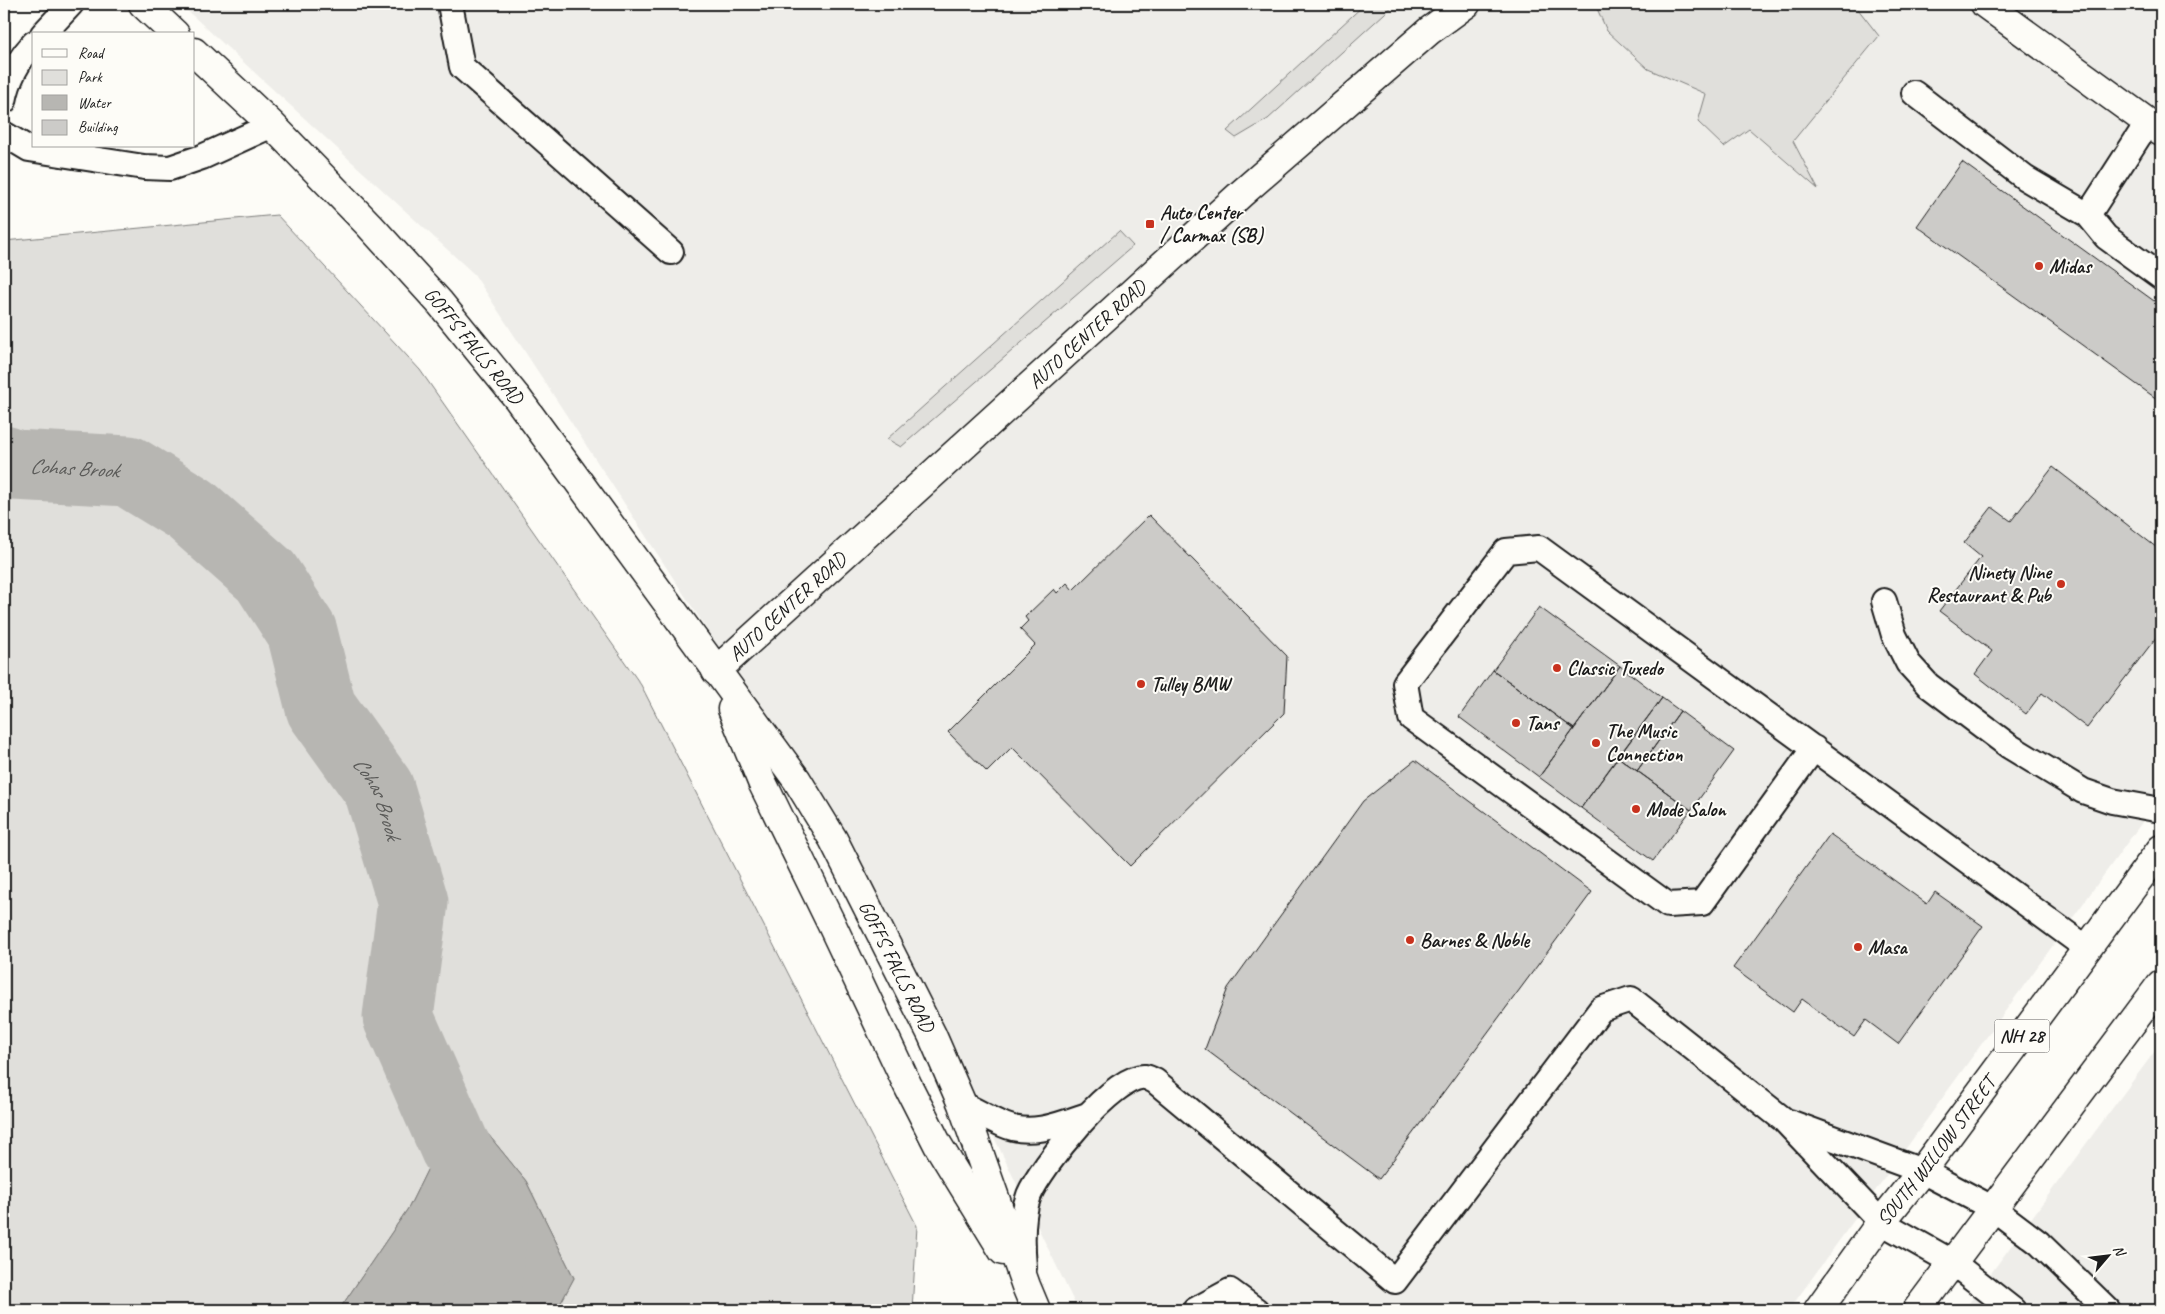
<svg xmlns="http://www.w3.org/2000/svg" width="2165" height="1314" font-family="Caveat,sans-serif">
  <rect width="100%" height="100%" fill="#fdfcf7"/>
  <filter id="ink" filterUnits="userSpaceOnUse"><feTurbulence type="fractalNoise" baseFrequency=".02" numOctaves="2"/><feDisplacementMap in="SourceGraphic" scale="10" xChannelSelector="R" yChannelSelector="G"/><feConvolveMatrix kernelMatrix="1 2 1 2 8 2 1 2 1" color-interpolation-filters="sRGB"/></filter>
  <g filter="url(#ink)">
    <path fill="#eeede9" d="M180 4H2161V94L2153 103 2161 110V796L1789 1310H1078L862 866 474 274Z
      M2161 1043V1310H1964L2094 1133Z"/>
    <path fill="#e0dfdb" stroke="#7e7e7c" d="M1365 4H1395L1268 119 1236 138 1227 131Z
      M1595 4H1854L1879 36 1793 141 1818 189 1749 129 1724 147 1698 122 1706 94 1648 69 1607 31Z
      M277 215 420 370 641 685 917 1226 912 1310H557L574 1278 526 1181 461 1101 409 1207 339 1310H4V241Z
      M1119 231 1133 246 901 447 887 439Z"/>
    <path fill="#b7b6b2" stroke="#797876" d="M461 1101 526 1181 574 1278 557 1310H339L409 1207Z"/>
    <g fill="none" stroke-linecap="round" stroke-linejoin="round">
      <path stroke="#b7b6b2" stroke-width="71" id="s1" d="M4 461 14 465 128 471 190 509 266 576 302 632 321 708 379 789 413 902 398 1017 455 1147 494 1213 484 1303 469 1310"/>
    </g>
    <path fill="#cccbc8" stroke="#1c1c1c" d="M1962 162 2161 306V402L1917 226Z
      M2053 467 2161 551V631L2087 728 2042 693 2026 714 1975 674 1992 651 1939 611 1981 557 1964 543 1992 507 2011 521Z
      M1149 515 1287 656 1284 713 1130 866 1012 747 987 772 948 732 1035 645 1020 629 1028 621 1025 617 1054 589 1057 593 1067 583 1073 590Z
      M1539 607 1620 666 1574 729 1493 670Z
      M1620 666 1662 698 1581 808 1539 777Z
      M1493 670 1574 729 1539 777 1459 717Z
      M1662 698 1680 711 1637 771 1618 757Z
      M1680 711 1734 751 1691 810 1637 771Z
      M1618 757 1691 810 1653 861 1581 808Z
      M1415 760 1592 892 1379 1179 1205 1049 1228 988 1363 801Z
      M1830 834 1927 904 1935 892 1983 926 1898 1044 1866 1020 1854 1037 1802 999 1793 1012 1733 968Z"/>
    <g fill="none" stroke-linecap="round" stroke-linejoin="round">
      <g stroke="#1c1c1c" stroke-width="28">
        <path id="service" d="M450 4 462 67 671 252
          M43 34 71 4
          M1914 93 2025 178 2088 215
          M4 101C8 79 19 59 34 43
          M2148 122 2088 215 2106 237 2161 277
          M4 134 29 149 144 167 170 168 202 157 272 125
          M1884 601 1894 635 1908 663 1928 685 2009 746 2083 791 2112 801 2161 810
          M1814 748 1702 903 1668 905 1411 718 1405 683 1506 551 1539 548 2088 949
          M962 1104C976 1111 990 1119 1004 1125 1031 1137 1061 1124 1087 1115
          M1789 1122 1922 1171 1994 1209 2039 1243 2108 1310
          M1024 1267C1022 1244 1021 1216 1029 1195 1040 1168 1114 1073 1145 1077 1148 1077 1152 1080 1155 1081L1395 1281 1601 1009 1631 999 1784 1120 1881 1222 1952 1262 2013 1310
          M1195 1310 1230 1291 1256 1310"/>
      </g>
      <g stroke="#1c1c1c" stroke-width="31">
        <g id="minor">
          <path d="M1985 4 2161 132"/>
          <path id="s2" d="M716 671 1242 193 1429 31 1466 4"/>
        </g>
      </g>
      <g stroke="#1c1c1c" stroke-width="31">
        <g id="tertiary">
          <path d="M143 4 175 34"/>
          <path id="s3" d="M194 52 272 125 370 226 440 303 518 399 797 780 833 839 932 1035 962 1104 1026 1286 1036 1310"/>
          <path d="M732 709 762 782 831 923 908 1086 938 1145 1003 1251"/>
        </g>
      </g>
      <g stroke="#1c1c1c" stroke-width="31">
        <g id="primary">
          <path id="s4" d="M1818 1310 1881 1222 1922 1171 2161 849"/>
          <path d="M1917 1310 2161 984"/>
        </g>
      </g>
      <use href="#service" stroke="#fdfcf7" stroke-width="24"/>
      <use href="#minor" stroke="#fdfcf7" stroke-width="28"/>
      <use href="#tertiary" stroke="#fdfcf7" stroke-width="28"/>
      <use href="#primary" stroke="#fdfcf7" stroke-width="28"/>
    </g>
  </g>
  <g fill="#c8321e" stroke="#fdfcf7" stroke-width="2">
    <rect x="1145" y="219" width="10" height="10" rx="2.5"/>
    <circle cx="2039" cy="266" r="5"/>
    <circle cx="2061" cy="584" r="5"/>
    <circle cx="1557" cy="668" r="5"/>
    <circle cx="1141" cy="684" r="5"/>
    <circle cx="1516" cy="723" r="5"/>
    <circle cx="1596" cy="743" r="5"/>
    <circle cx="1636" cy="809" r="5"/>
    <circle cx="1410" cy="940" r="5"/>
    <circle cx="1858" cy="947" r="5"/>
  </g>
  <g text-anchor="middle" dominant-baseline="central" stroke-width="4" stroke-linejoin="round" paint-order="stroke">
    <rect fill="#fdfcf7" stroke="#605f5e" stroke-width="1" x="1994.5" y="1019.5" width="55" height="33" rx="4"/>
    <g font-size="19" font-weight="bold" fill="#1c1c1c">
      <text x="2022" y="1036">NH 28</text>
    </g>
    <g font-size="20" font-weight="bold" fill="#1c1c1c" stroke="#fdfcf7" text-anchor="start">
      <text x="1160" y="212">Auto Center<tspan x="1160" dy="23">/ Carmax (SB)</tspan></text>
      <text x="2049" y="266">Midas</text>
      <text x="2051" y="572" text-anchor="end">Ninety Nine<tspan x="2051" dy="23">Restaurant &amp; Pub</tspan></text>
      <text x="1567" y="668">Classic Tuxedo</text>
      <text x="1151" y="684">Tulley BMW</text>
      <text x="1526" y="723">Tans</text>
      <text x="1606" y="731">The Music<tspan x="1606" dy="23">Connection</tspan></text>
      <text x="1646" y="809">Mode Salon</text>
      <text x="1420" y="940">Barnes &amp; Noble</text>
      <text x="1868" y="947">Masa</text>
    </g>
    <g font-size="20" fill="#1c1c1c" stroke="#fdfcf7">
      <text stroke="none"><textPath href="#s2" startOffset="501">AUTO CENTER ROAD</textPath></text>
      <text stroke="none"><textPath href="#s3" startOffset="406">GOFFS FALLS ROAD</textPath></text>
      <text stroke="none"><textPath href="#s2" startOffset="96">AUTO CENTER ROAD</textPath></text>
      <text stroke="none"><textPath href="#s3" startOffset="1159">GOFFS FALLS ROAD</textPath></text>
      <text stroke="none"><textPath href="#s4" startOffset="198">SOUTH WILLOW STREET</textPath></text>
    </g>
    <g font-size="21" font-style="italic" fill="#5a5a58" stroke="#fdfcf7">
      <text stroke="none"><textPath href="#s1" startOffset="71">Cohas Brook</textPath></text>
      <text stroke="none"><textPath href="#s1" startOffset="551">Cohas Brook</textPath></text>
    </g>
  </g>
  <rect width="2165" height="1314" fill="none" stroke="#fdfcf7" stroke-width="20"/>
  <rect x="10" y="10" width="2145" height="1294" fill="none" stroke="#1c1c1c" stroke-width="2" filter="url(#ink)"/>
  <rect x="32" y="32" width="162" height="115" fill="#fdfcf7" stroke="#a3a29f"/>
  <rect x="42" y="49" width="25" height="8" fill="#fdfcf7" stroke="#a3a29f"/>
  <text x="78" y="58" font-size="15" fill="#1c1c1c">Road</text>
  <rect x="42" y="70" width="25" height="15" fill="#e0dfdb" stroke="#a3a29f"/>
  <text x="78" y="82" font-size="15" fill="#1c1c1c">Park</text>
  <rect x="42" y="95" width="25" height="15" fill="#b7b6b2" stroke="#a3a29f"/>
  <text x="78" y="108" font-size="15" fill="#1c1c1c">Water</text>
  <rect x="42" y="120" width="25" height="15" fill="#cccbc8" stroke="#a3a29f"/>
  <text x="78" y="132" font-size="15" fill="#1c1c1c">Building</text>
  <g transform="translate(2108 1256) rotate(62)" stroke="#fdfcf7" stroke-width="4" paint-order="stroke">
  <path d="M0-4L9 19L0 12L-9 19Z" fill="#1c1c1c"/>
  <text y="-8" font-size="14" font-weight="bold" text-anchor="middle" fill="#1c1c1c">N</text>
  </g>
</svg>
